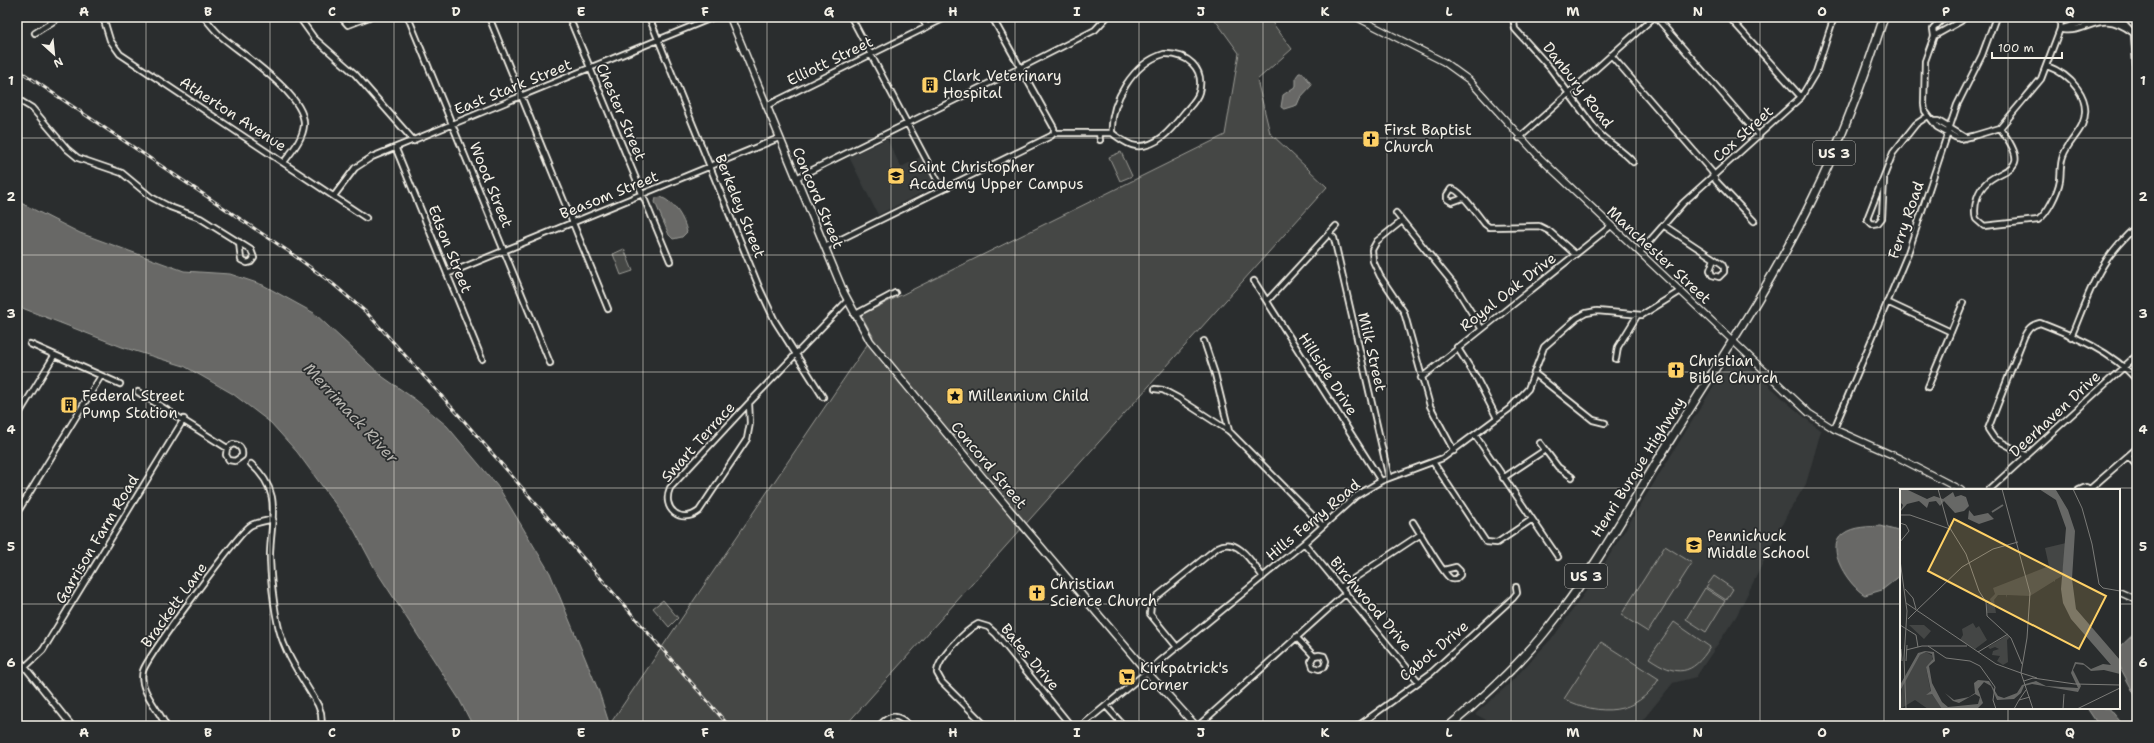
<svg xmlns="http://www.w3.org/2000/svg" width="2154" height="743" font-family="'Shantell Sans',sans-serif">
  <rect width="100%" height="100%" fill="#2a2d2e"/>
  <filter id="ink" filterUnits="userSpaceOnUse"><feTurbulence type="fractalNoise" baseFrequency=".025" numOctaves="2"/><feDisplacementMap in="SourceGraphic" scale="8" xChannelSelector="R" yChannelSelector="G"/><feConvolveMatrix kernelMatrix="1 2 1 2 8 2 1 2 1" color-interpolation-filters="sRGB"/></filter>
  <g filter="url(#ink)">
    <path fill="#373a3a" d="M887 139 901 167 922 156 937 185 878 215 849 157Z
      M1734 353 1790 405 1821 431 1806 484 1788 513 1737 615 1696 677 1673 683 1638 726H1497L1475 714 1508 685 1554 636 1596 577Z"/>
    <path fill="#444645" stroke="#9c9c96" d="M1213 17H1268L1292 49 1257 80 1270 133 1327 187 845 726H613L612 721 873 336 861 315 1225 135 1239 53Z
      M1121 152 1132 176 1120 181 1109 157Z
      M624 249 633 271 621 275 613 254Z
      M1665 546 1692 563 1648 632 1621 615Z
      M1714 576 1733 589 1726 600 1706 587Z
      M1705 588 1725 601 1706 632 1686 619Z
      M663 600 678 618 669 627 653 608Z
      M1674 622 1710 647C1692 676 1677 677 1649 658Z
      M1601 642 1659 679C1636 716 1600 716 1564 699Z"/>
    <path fill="#676866" stroke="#9f9f9a" d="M1299 73H1303L1312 85 1300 98 1297 105 1284 109 1281 107 1283 95 1296 86V77Z
      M661 197C675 203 684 218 687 232L682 237 673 239 669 235 655 202 656 198Z
      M17 201 80 233 184 271 230 274 263 285 314 313 383 377 416 400 447 426 499 488 550 573 599 692 610 726H473L459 699 375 569 353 528 297 452 271 423 233 394 184 366 122 347 17 306Z
      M1881 526 1901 532V575L1882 590 1865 595C1850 587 1823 548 1843 534 1853 526 1869 527 1881 526Z
      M2137 631V699L2119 665V648Z
      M2087 708H2109L2124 726H2099Z"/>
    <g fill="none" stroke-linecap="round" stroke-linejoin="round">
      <g stroke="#f4f1e8" stroke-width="8">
        <path id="minor" d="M103 17 110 40 120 54 366 218
          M204 17C210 24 215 31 222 37 243 55 306 95 304 125 303 139 292 151 284 162
          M299 17 314 38 355 74 414 141
          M341 17 348 25 369 17
          M408 17 550 363
          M489 17 608 309
          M569 17 670 261
          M649 17 759 287 775 321 823 397
          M851 17 942 189
          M921 17 927 27
          M992 17 1054 128V133
          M1513 17 1515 29 1550 68 1596 130C1607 143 1622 149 1633 162
          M1656 17 1759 136
          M1729 17 1801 97
          M1825 17 1833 19
          M1945 17 1933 29 1934 36 1925 61 1924 104 1925 111 1937 127 1955 137 1960 139 1973 136 2000 128 2041 79 2060 29 2061 17
          M2060 29 2097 18H2111L2124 23 2134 34 2137 80
          M2063 30C2090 33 2100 8 2132 32
          M35 33 60 17
          M1934 36 1961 21 1965 17
          M1164 54C1187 53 1205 68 1199 92 1197 100 1190 106 1185 112 1173 127 1158 148 1136 146 1127 145 1119 138 1112 133 1110 102 1133 63 1164 54Z
          M1611 55 1712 172 1716 181 1754 221
          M17 99 32 108 67 149 78 158 122 173 151 197 170 207 200 218 251 250 254 258 251 262 247 263 241 260 239 242
          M766 106 947 17
          M1933 121H1938L1966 138
          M2000 128C2041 183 1989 160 1977 198 1975 205 1974 212 1976 219L1984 226 2038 220C2048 213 2058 192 2060 180 2061 172 2060 164 2063 156 2067 144 2077 136 2082 125 2094 98 2069 74 2047 66
          M1099 133H1112
          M1519 138 1654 17
          M396 149 482 359
          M796 178 1020 68 1095 30 1107 17
          M1884 179 1882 218 1878 223 1872 224 1867 219 1893 153 1916 124 1928 116
          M334 196 355 168 372 157 714 17
          M1463 198 1452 202 1447 199V195L1451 189C1460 188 1478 216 1485 224L1489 227 1539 226 1549 231 1575 254
          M1396 213 1455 286 1481 328
          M1402 221 1377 241 1372 250 1373 261 1380 276 1404 312 1430 406 1454 451
          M1663 225 1722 264 1724 268V272L1719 277 1712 275 1710 270 1714 259
          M1329 233 1334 238 1389 478
          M825 247 1051 136 1054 133H1099L1100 140
          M1640 252 1683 203 1801 97 1816 72 1834 17
          M447 274 779 138
          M1254 281 1381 481
          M1267 301 1336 226
          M1887 302 1951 332
          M854 315 895 293
          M2071 337C2090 291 2098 260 2137 226
          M1204 341 1215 374 1229 431
          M30 344 120 384
          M1457 347 1476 377 1497 418
          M1616 359 1618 347 1637 316
          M1534 373 1593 420 1605 423
          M1421 378 1611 226
          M1928 387 1963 303
          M1155 389 1163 390 1178 398 1229 431 1323 526
          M138 392 227 448 233 444C240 445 243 449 242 456L235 461 229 460 226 455 227 448
          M749 403 670 488C661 509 681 525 699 511L747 439 750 423 749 403 847 301
          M17 417 54 356
          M1834 429 1908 253 1957 105 1982 55 1996 17
          M1475 435 1558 557
          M1540 443 1558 467 1572 477
          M2027 456 1994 438 1988 429 2024 337C2028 329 2031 325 2040 323 2076 337 2111 351 2137 380
          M2128 456 2137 466
          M1433 462 1486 542 1497 543 1531 520
          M251 464C283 492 271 517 270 554 270 575 274 609 279 629 286 657 304 680 318 705L321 713 322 726
          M1503 478 1545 450
          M2090 489 2137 448
          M1989 490 2137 355
          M2079 490 2086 487 2091 490
          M17 513 101 376
          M1413 522C1420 533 1442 572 1450 578 1452 580 1453 579 1456 579L1460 575V571L1456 567 1444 570
          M1304 543 1418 681
          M1341 587 1421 534
          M1296 637 1314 656 1311 661 1313 667 1319 669 1324 667 1326 661 1324 656 1319 655 1314 656
          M1177 647 1150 614 1151 604 1156 597 1218 547C1238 536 1253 564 1263 577
          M17 657 72 726
          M25 667 43 650 184 419
          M1106 706 1124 726
          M166 726C159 709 138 690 143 671 147 657 238 534 250 526 256 522 267 521 273 519
          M879 726C891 713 898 714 910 726
          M986 726 942 682 937 673C937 659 966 630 978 624L988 627 996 634 1071 726
          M1081 726 1304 543 1356 496 1381 481 1443 458 1509 409 1528 389 1544 347 1577 318 1586 313 1597 311 1642 315 1679 292
          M1198 726 1346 593
          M1358 726 1431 673 1513 598 1517 593 1516 587"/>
      </g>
      <g stroke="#f4f1e8" stroke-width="8">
        <path id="tertiary" d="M1356 17 1444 62 1469 80 1540 158 1809 413 1834 429 1899 458 1961 490
          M2119 592 2137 600"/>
      </g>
      <g stroke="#f4f1e8" stroke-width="9">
        <path id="secondary" d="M730 17 844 293 870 341 1003 502 1147 672 1196 726"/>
      </g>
      <g stroke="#f4f1e8" stroke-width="10">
        <path id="primary" d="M1449 726C1484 697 1517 667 1545 632 1594 572 1631 503 1672 437 1721 359 1773 281 1813 198 1842 139 1864 79 1884 17"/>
      </g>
      <use href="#minor" stroke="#2a2d2e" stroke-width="4.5"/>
      <use href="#tertiary" stroke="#2a2d2e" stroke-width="5.5"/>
      <use href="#secondary" stroke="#2a2d2e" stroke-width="6"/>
      <use href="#primary" stroke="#2a2d2e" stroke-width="7"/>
      <g stroke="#f4f1e8" stroke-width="3">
        <path id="rail" d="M17 69 288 251 333 284 367 313 465 422 729 726"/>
      </g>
      <use href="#rail" stroke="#2a2d2e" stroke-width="1.5" stroke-dasharray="4.5" stroke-linecap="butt"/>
    </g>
  </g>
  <path fill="none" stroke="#f4f1e8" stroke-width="1" stroke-opacity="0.55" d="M146 17V726M270 17V726M394 17V726M518 17V726M643 17V726M767 17V726M891 17V726M1015 17V726M1139 17V726M1263 17V726M1387 17V726M1511 17V726M1636 17V726M1760 17V726M1884 17V726M2008 17V490M17 138H2137M17 255H2137M17 372H2137M17 488H2137M17 604H1901M2119 604H2137M2008 708V726"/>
  <defs>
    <g id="building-square" transform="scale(0.9)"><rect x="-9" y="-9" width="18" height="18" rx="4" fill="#ffd166" stroke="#2a2d2e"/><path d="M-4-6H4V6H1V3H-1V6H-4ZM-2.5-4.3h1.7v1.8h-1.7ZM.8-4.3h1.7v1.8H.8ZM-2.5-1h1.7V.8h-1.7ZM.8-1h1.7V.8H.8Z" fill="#111"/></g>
    <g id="church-square" transform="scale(0.9)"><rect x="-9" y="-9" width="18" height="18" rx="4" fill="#ffd166" stroke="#2a2d2e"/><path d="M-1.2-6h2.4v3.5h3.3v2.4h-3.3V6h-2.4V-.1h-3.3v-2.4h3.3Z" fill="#111"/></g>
    <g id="school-square" transform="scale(0.9)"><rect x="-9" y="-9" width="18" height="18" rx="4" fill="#ffd166" stroke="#2a2d2e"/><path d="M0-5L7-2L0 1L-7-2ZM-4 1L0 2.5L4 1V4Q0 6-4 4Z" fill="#111"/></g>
    <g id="sight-square" transform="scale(0.9)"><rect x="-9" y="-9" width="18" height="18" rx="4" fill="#ffd166" stroke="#2a2d2e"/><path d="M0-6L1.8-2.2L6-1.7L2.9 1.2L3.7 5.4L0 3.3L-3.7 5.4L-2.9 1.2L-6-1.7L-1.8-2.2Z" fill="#111"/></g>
    <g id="supermarket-square" transform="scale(0.9)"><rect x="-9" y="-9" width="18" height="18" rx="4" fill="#ffd166" stroke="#2a2d2e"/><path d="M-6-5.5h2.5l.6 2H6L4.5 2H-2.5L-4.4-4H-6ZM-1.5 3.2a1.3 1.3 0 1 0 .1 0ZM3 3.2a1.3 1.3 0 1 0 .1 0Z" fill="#111"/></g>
  </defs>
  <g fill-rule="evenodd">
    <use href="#building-square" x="930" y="85"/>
    <use href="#church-square" x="1371" y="139"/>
    <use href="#school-square" x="896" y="176"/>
    <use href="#church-square" x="1676" y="370"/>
    <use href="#sight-square" x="955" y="396"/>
    <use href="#building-square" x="69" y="405"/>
    <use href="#school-square" x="1694" y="545"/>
    <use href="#church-square" x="1037" y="593"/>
    <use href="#supermarket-square" x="1127" y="677"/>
  </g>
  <g text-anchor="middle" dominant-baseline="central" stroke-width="3.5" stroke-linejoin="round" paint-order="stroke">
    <g fill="#2a2d2e" stroke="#b7b6b0" stroke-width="1">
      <rect x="1813" y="141" width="42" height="24" rx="3"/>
      <rect x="1565" y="564" width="42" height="24" rx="3"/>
    </g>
    <g font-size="14" font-weight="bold" fill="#f4f1e8">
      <text x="1834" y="153">US 3</text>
      <text x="1586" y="576">US 3</text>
    </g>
    <g font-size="15" fill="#f4f1e8" stroke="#2a2d2e">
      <text transform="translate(830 61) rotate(-26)">Elliott Street</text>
      <text transform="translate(1578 85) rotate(52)">Danbury Road</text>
      <text transform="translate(513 87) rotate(-22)">East Stark Street</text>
      <text transform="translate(621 112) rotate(67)">Chester Street</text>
      <text transform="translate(233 114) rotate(33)">Atherton Avenue</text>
      <text transform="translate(1743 134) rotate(-42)">Cox Street</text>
      <text transform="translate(491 185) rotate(68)">Wood Street</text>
      <text transform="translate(609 195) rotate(-22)">Beasom Street</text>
      <text transform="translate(818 198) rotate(67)">Concord Street</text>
      <text transform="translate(740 206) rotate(68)">Berkeley Street</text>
      <text transform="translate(1906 220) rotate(-71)">Ferry Road</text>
      <text transform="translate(450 249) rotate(68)">Edson Street</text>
      <text transform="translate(1659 255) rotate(43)">Manchester Street</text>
      <text transform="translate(1508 292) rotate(-38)">Royal Oak Drive</text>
      <text transform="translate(1372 352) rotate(77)">Milk Street</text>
      <text transform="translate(1328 374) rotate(57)">Hillside Drive</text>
      <text transform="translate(2055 414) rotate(-43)">Deerhaven Drive</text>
      <text transform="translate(698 442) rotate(-48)">Swart Terrace</text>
      <text transform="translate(989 465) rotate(50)">Concord Street</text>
      <text transform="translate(1638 467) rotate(-58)">Henri Burque Highway</text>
      <text transform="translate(1313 520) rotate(-40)">Hills Ferry Road</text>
      <text transform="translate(97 539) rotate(-59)">Garrison Farm Road</text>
      <text transform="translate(1371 604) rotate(50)">Birchwood Drive</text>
      <text transform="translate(174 605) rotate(-54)">Brackett Lane</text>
      <text transform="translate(1434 651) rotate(-40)">Cabot Drive</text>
      <text transform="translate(1030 657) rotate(50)">Bates Drive</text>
    </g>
    <g font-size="15" fill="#f4f1e8" stroke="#2a2d2e" text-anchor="start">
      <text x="943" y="76">Clark Veterinary<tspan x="943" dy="17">Hospital</tspan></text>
      <text x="1384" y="130">First Baptist<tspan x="1384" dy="17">Church</tspan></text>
      <text x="909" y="167">Saint Christopher<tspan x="909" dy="17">Academy Upper Campus</tspan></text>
      <text x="1689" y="361">Christian<tspan x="1689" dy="17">Bible Church</tspan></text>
      <text x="82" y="396">Federal Street<tspan x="82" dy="17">Pump Station</tspan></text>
      <text x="968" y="396">Millennium Child</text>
      <text x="1707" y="536">Pennichuck<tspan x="1707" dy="17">Middle School</tspan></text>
      <text x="1050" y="584">Christian<tspan x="1050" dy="17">Science Church</tspan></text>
      <text x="1140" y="668">Kirkpatrick's<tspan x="1140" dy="17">Corner</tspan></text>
    </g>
    <g font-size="16" font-style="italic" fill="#b5b3ae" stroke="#2a2d2e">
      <text transform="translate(351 413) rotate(47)">Merrimack River</text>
    </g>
  </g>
  <g transform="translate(1900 489)">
    <rect width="220" height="220" fill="#2a2d2e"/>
    <path d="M166 54 162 87 155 91V93L154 92 130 107 107 106V109L106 106H98L94 111 96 124H87V115L91 114 90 110 95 105 93 99 149 77 145 59ZM73 134 76 139 79 137 87 151 75 160 60 151 63 146 62 140ZM9 136H24L31 142 24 150ZM108 146 110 148 107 151 108 173 103 176 97 172 100 167 92 166 93 162 99 160 95 158 90 160 88 158ZM26 163 33 167 32 172 26 178 31 204 43 220H28L15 211 0 220 2 197 20 166Z" fill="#444645"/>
    <path d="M0 0 8 1 27 10 34 7 43 10 53 3 55 8 61 6 66 8 69 17 64 22 55 24 44 12 40 17 36 12 29 13 27 19 19 12 7 15 0 23 3 16 0 13ZM139 0 156 1 168 21 175 42 172 90 176 120 220 171V185L204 181 191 182 184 176 176 175 173 181 181 197 178 203 132 195 124 197 121 204 114 210 97 211 91 197 84 193 78 200 83 214 77 220H42L32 205 26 206 31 202 26 178 33 170 32 165 26 163 20 166 0 202V196L18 164 25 162 34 163 35 172 29 177 32 194 42 213 48 218 78 215 80 208 75 205 59 214 53 212 45 204 54 211 69 208 75 204 74 194 78 191 89 192 98 207 104 209 117 204 122 196 136 192 146 197 178 199 171 184 175 173 183 174 191 180 203 175 211 176 171 130 163 114 161 100 166 39 156 11ZM69 21 74 27 88 24 94 30 79 35 68 30Z" fill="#676866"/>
    <path fill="none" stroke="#676866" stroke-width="2" d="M92 23 103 16"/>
    <path fill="none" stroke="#7b7b78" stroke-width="1" d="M38 0 48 36 66 65 79 102 86 113 87 127 111 149 122 175M102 0 130 104 127 149 121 184 133 220M173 0 182 19 192 55 199 95 203 99 220 102M0 26H10L50 40M0 34 6 36 9 42 0 53M0 71 7 122 4 169 6 220M5 100 13 109 16 120M6 114 96 175 121 184M17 121 62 78 93 60 118 53M8 130 17 121M0 136 16 146 18 158M28 157 46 169 70 172 80 177 95 198 93 211 96 220M1 160 2 172M6 161 22 157H67M78 163 108 145M6 172 7 156M121 184 137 189M124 192 133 189 175 195 220 196M119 211 126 201M114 220 119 211 130 208M163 220 164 205M177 220 220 199"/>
    <path fill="#ffd166" fill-opacity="0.15" stroke="#ffd166" stroke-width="2" d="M54 30 206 107 179 160 28 82Z"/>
    <rect width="220" height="220" fill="none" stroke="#f4f1e8" stroke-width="2"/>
  </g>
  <rect width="2154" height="743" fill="none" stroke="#2a2d2e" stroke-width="44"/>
  <g transform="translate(54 54) rotate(153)" stroke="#2a2d2e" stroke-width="3" paint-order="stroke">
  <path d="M0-3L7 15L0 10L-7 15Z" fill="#f4f1e8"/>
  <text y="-6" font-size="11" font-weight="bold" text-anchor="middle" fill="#f4f1e8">N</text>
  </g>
  <path d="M1992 52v6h70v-6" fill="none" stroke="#f4f1e8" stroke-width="2"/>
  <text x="1998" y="52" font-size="12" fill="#f4f1e8" stroke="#2a2d2e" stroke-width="3" paint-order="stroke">100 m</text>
  <rect x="22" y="22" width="2110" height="699" fill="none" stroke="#f4f1e8" stroke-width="1.5"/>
  <g font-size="13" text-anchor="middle" font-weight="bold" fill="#f4f1e8">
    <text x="84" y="16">A</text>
    <text x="208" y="16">B</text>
    <text x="332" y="16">C</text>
    <text x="456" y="16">D</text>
    <text x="581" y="16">E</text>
    <text x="705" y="16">F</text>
    <text x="829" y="16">G</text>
    <text x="953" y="16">H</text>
    <text x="1077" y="16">I</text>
    <text x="1201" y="16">J</text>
    <text x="1325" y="16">K</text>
    <text x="1449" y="16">L</text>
    <text x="1573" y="16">M</text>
    <text x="1698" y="16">N</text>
    <text x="1822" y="16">O</text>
    <text x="1946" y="16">P</text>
    <text x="2070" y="16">Q</text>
    <text x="11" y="85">1</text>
    <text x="2143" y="85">1</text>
    <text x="11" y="201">2</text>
    <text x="2143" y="201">2</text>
    <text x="11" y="318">3</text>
    <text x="2143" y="318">3</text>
    <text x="11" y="434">4</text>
    <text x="2143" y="434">4</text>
    <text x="11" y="551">5</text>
    <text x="2143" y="551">5</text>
    <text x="11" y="667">6</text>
    <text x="2143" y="667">6</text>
    <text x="84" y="737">A</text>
    <text x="208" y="737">B</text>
    <text x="332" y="737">C</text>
    <text x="456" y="737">D</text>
    <text x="581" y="737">E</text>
    <text x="705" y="737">F</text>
    <text x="829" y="737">G</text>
    <text x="953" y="737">H</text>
    <text x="1077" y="737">I</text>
    <text x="1201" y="737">J</text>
    <text x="1325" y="737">K</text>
    <text x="1449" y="737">L</text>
    <text x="1573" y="737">M</text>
    <text x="1698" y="737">N</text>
    <text x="1822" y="737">O</text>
    <text x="1946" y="737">P</text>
    <text x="2070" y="737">Q</text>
  </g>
</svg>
